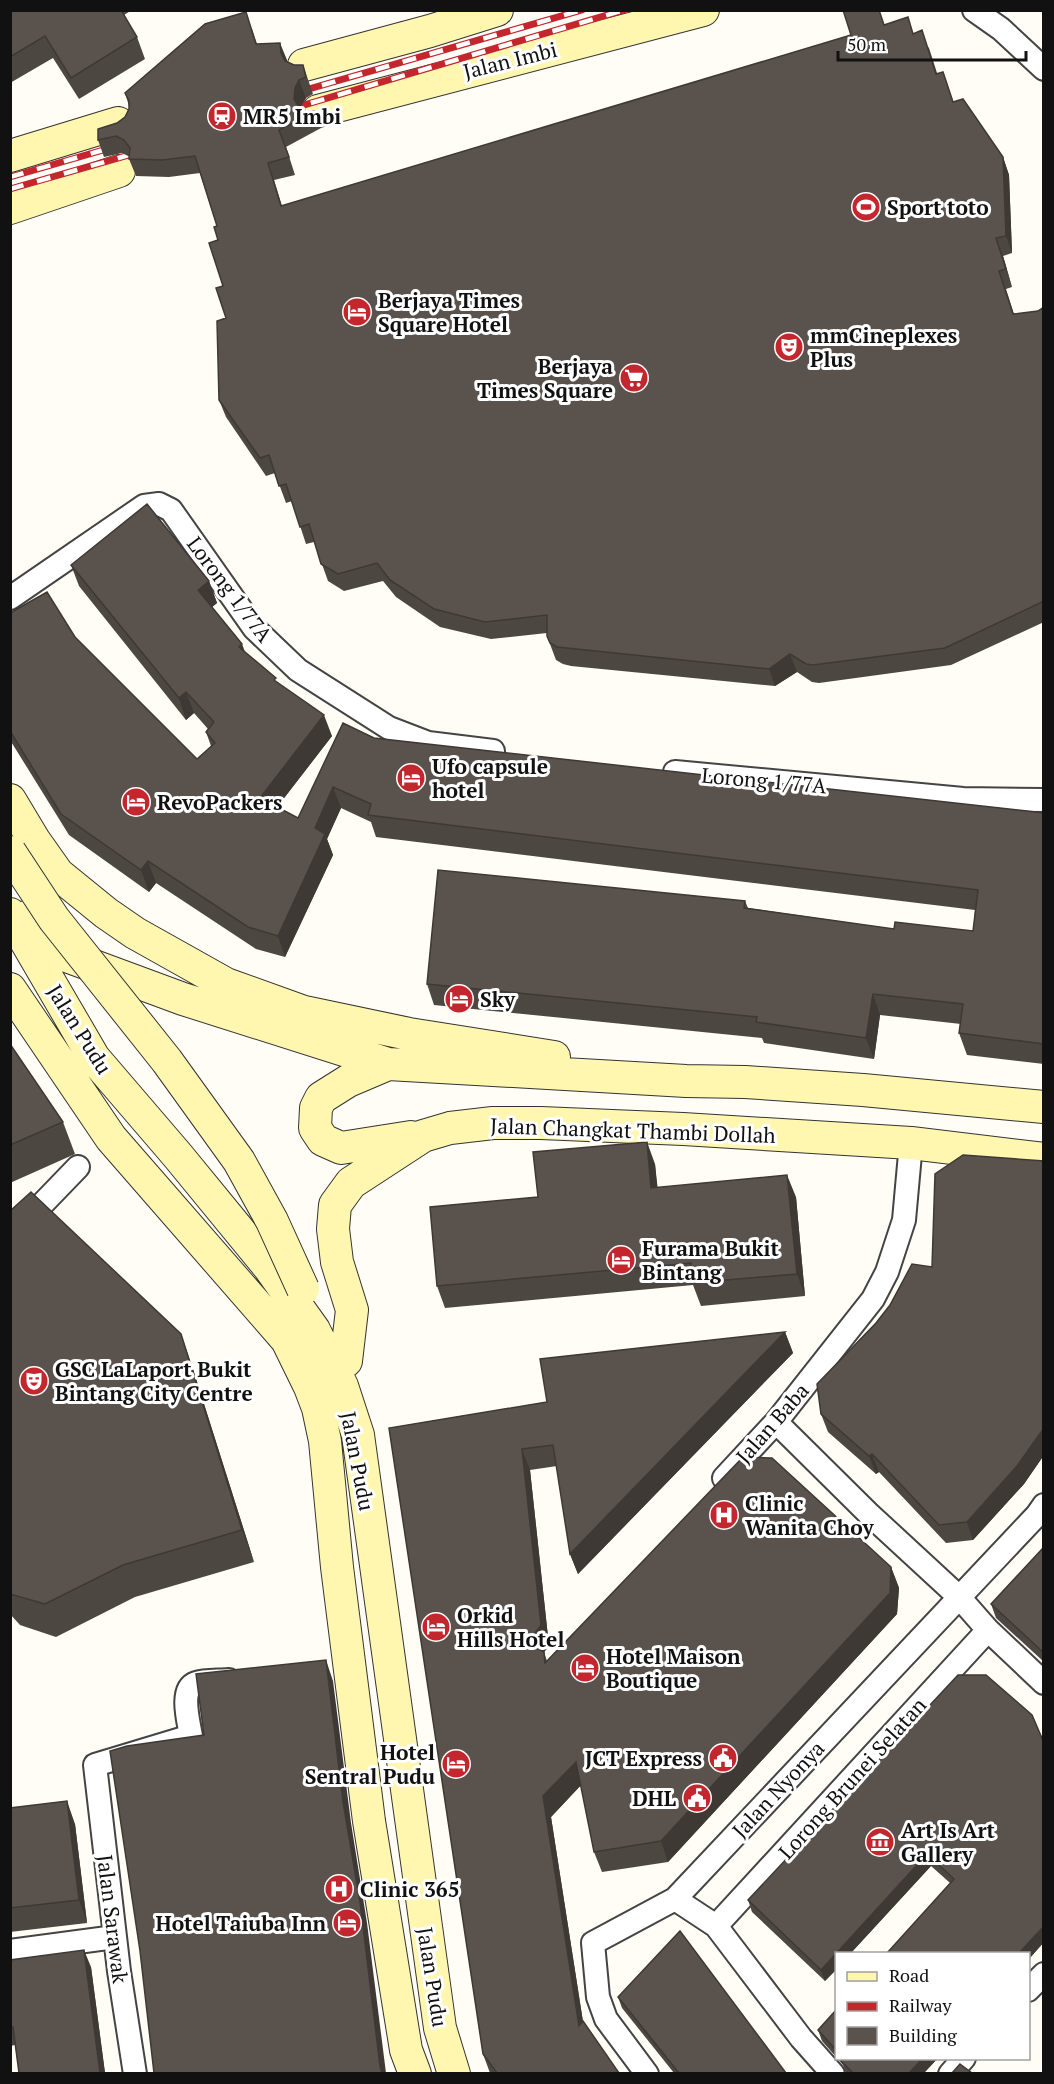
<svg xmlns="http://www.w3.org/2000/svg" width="1054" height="2084" font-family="'PT Serif',serif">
  <rect width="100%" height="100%" fill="#fffdf5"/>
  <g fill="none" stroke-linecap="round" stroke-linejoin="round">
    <g stroke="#444" stroke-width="26">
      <path id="street" d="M974 10 1001 29 1044 69
        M10 598 144 506 159 504 171 510 254 628 298 670 389 728 428 743 493 751
        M675 772 963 799 1044 800
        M23 1224 78 1167
        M776 1422 868 1513 959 1597 988 1630 1044 1683
        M724 1478 776 1422 873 1299 887 1272 904 1220 911 1143
        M675 1899 716 1926 801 2038 833 2074
        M716 1926 988 1630
        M10 1951 115 1937
        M1028 1990 1044 1974
        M135 2074 119 1971 95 1765 191 1736C189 1723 179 1689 196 1683 205 1680 218 1681 229 1680
        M647 2074 606 2019 598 1997 593 1943 675 1899 1037 1515 1044 1505
        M950 2074 964 2058"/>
    </g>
    <g stroke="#333" stroke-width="34">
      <path id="secondary" d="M304 65 430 31 497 10
        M318 111 703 10
        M10 156 118 123
        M10 208 119 171
        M10 800 34 840 58 874 106 913 135 933 226 984 304 1012 409 1034 554 1057
        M10 914 94 1058 178 1156 269 1267 314 1330 342 1386 358 1435 440 2028 454 2074
        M26 917 64 955 183 999 388 1064 686 1081 745 1082 863 1090 1044 1107
        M10 989 111 1138 287 1340 310 1387 318 1408 325 1441 337 1567 369 1821 406 2050 415 2074
        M388 1064 348 1081 321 1098 316 1108 315 1128 323 1140 341 1148 411 1137
        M346 1361 352 1310 337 1262 333 1229 335 1205 351 1183 423 1136 450 1128 493 1123H541L683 1129 911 1143 1044 1159"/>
    </g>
    <use href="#street" stroke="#fff" stroke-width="22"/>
    <use href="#secondary" stroke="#fff6b0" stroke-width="32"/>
    <g stroke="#c4262e" stroke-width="7">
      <path id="rail" d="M295 93 582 10
        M284 111 624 10
        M10 177 117 146
        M10 189 143 151"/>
    </g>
    <use href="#rail" stroke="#fff" stroke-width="4.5" stroke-dasharray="14" stroke-linecap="butt"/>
    <g stroke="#333" stroke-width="34" stroke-linecap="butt">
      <path id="secondary-bridge" d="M10 852 54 919 167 1061 239 1161 272 1221 303 1289"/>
    </g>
    <use href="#secondary-bridge" stroke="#fff6b0" stroke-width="32"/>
  </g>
  <path fill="#4d4742" d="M10 10H132L124 15 137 37 145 59 79 99 53 58 10 83Z
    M884 25 914 33 929 48 937 73 953 102 1003 157 1009 175 1012 253 1003 256 1012 287 1006 289 1014 314 1038 311 1044 307V622L951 665 819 683 812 682 797 672 775 686 571 666 563 664 556 660 547 636V633L491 639 440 627 396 597 383 581 344 591 328 581 314 542 306 544 292 501 286 503 275 473 266 476 226 417 219 400 226 318 217 226 200 173 169 177 136 176 129 159 130 157 122 153 104 157 98 140 117 123 125 117 129 109V106L125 93 252 29 257 44 287 60V61L294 65H303L313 94 306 98 301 106V108L306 111H315L321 128 286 147 295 175 274 180 282 206Z
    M71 565 209 581 217 603 212 607 245 652 332 736 277 807 298 818 374 738 1044 813V1064L967 1055 959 1033 961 1024 880 1015 874 1059 764 1043 762 1038 434 1005 427 984 745 901 748 908 894 929 973 931 975 910 376 837 371 822 341 808 327 839 333 855 285 957 256 949 156 883 149 892 69 835 10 740V613L75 637 197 759 211 746 206 732 208 729 194 713 186 720 79 586Z
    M10 1044 63 1122 75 1154 10 1183Z
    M1044 1161V1455L1024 1484 973 1540 946 1543 879 1472 876 1474 828 1432 821 1414 932 1267Z
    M655 1164 657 1187 796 1197 805 1296 701 1306 693 1285 445 1308 437 1286 538 1197Z
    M10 1211 192 1366 254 1562 135 1597 56 1637 20 1625 10 1614Z
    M785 1332 793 1353 578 1574 570 1554 557 1466 530 1470 549 1646 544 1652 547 1661 891 1567 899 1588 897 1614 668 1862 602 1872 594 1852 581 1785 551 1817 583 2022 619 2073H490L483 2054 389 1428 547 1402Z
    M1044 1547V1662L996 1618 991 1604Z
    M1044 1743V1942L1029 1959V1953L931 1866 825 1981 752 1912 748 1900Z
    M10 1808 75 1824 87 1923 10 1932Z
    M10 1960 91 1967 105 2073H19L15 2045 10 2046Z
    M618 1997 786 2073H674L622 2008Z
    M837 2009V2058L822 2041 818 2030Z
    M837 2058H938L924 2073H846L843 2065Z"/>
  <path fill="#3f3936" d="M280 43 287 60V70L281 53Z
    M299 80 306 98 301 106V116L294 99 295 88Z
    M1003 157 1009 175 1012 253 1006 236Z
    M996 238 1003 256 1012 287 1006 269Z
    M209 581 217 603 206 612 198 590Z
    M242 644 250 665 239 647Z
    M790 654 797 672 775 686 769 669Z
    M186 692 194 713 186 720 179 698Z
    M324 715 332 736 268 819 260 798Z
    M333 787 341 808 327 839 333 855 285 957 278 936 315 828Z
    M148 861 156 883 149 892 141 870Z
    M873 994 880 1015 874 1059 866 1038Z
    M647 1142 655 1164 660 1210 651 1188Z
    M787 1175 796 1197 805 1296 797 1274Z
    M785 1332 793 1353 578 1574 570 1554Z
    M181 1334 192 1366 254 1562 242 1530Z
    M1044 1428V1455L1024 1484 973 1540 967 1522Z
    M522 1449 530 1470 549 1646 541 1656 534 1644Z
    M872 1454 879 1472 876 1474 869 1456Z
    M891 1567 899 1588 897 1614 668 1862 661 1841Z
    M326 1660 333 1681 351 1823 367 1923 386 2073H382L380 2066 343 1802Z
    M576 1762 584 1782 551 1817 587 2047 579 2026 543 1796Z
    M67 1801 75 1824 87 1923 79 1900Z
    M927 1854 931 1866 851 1953H837V1969L825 1981 821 1970Z
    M1044 1926V1942L1029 1959V1953H1019Z
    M84 1950 91 1967 105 2073H100Z
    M923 2058H938L924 2073H909Z"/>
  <path fill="#5a524d" stroke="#3f3936" stroke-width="1.5" d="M10 10H121L137 37 71 78 45 36 10 57Z
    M843 10H879L884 25 908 17 913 34 922 30 936 74 943 72 953 102 963 99 1003 157 1006 236 996 238 1006 269 999 271 1013 314 1038 311 1044 307V601L945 648 813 665 806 664 790 654 769 669 557 647 550 643 547 636V615L485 622 434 609 390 580 377 563 338 574 321 564 309 524 300 527 286 484 279 486 269 455 260 458 219 400 217 321 226 318 216 288 223 286 209 243 218 240 214 227 217 226 195 156 162 160 129 159 130 148 124 140 116 136 98 140V129L117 123 125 117 129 109V101L125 93 205 24 246 12 256 44 280 43 281 53 285 61 294 65H303L306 77 299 80 295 88 294 99 299 107 306 111H315L279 130 289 157 268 163 281 206 851 35Z
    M147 504 209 581 198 590 242 644 239 647 276 678 274 680 324 715 260 798 298 818 343 723 374 738 1044 813V1044L959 1033 963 1004 873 994 866 1038 756 1022 757 1017 427 984 438 870 745 901 744 908 894 929 895 922 973 931 978 890 368 815 371 804 333 787 315 828 325 834 278 936 248 927 148 861 141 870 61 814 10 731V613L47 592 75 637 197 759 215 743 206 732 214 722 186 692 179 698 71 565Z
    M10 1044 63 1122 10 1145Z
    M647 1142 651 1188 787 1175 797 1274 692 1283 691 1263 437 1286 430 1207 538 1197 533 1152Z
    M963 1155 1044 1161V1428L1017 1466 967 1522 939 1525 872 1454 869 1456 821 1414 817 1384 876 1323 890 1305 912 1264 932 1267 935 1174Z
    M31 1192 181 1334 242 1530 123 1565 45 1604 10 1594V1211Z
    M785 1332 570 1554 553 1445 522 1449 541 1625 533 1636 534 1644 538 1649 544 1652 545 1663 743 1457 772 1458 891 1567 890 1593 661 1841 594 1852 576 1762 543 1796 579 2026 583 2021 619 2073H497L483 2054 389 1428 547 1402 540 1359Z
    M1044 1547V1653L991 1604Z
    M326 1660 343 1802 360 1902 380 2066 382 2073H154L140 1951 110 1751 127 1746 204 1735 196 1674Z
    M958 1675H986L1032 1715 1044 1743V1926L1019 1953H887L954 1879 927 1854 821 1970 748 1900Z
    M67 1801 79 1900 10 1908V1808Z
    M680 1931 786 2073H679L618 1997Z
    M84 1950 100 2073H19L13 2027H10V1960Z
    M837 2009V2051L818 2030Z
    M841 2058H923L909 2073H853L842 2062Z
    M960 2064 972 2073H952Z"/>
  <defs>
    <g id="station-disc" transform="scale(1.5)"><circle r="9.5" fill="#c4262e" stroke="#fff"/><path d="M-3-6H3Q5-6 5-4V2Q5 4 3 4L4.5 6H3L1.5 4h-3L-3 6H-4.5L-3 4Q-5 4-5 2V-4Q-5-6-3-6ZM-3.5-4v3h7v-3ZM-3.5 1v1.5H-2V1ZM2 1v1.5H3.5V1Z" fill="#fff"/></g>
    <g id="stadium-disc" transform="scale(1.5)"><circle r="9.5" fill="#c4262e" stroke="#fff"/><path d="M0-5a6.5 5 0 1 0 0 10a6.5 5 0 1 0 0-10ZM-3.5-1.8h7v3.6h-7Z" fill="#fff"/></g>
    <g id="hotel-disc" transform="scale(1.5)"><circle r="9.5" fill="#c4262e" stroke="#fff"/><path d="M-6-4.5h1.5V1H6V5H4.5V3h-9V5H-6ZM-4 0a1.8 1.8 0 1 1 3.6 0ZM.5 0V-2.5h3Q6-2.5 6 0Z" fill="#fff"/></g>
    <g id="theatre-disc" transform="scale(1.5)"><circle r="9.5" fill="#c4262e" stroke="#fff"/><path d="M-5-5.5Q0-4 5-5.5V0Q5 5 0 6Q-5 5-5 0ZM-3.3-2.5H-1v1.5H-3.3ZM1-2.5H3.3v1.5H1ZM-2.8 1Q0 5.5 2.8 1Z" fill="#fff"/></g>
    <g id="supermarket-disc" transform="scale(1.5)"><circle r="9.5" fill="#c4262e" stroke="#fff"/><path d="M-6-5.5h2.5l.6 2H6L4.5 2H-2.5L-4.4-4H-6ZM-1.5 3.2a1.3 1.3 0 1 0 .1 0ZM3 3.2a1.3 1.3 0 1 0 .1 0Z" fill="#fff"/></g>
    <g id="hospital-disc" transform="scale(1.5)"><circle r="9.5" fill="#c4262e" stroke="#fff"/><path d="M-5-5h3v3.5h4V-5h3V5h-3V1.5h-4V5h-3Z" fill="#fff"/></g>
    <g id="civic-disc" transform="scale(1.5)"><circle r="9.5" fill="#c4262e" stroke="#fff"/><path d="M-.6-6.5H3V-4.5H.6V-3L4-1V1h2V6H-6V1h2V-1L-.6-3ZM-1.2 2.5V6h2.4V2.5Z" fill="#fff"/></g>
    <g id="museum-disc" transform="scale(1.5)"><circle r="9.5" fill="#c4262e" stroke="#fff"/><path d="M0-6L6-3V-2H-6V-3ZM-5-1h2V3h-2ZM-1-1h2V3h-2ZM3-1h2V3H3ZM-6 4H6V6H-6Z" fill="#fff"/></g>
  </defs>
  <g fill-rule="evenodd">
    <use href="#station-disc" x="222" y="116"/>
    <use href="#stadium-disc" x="866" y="207"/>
    <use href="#hotel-disc" x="357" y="312"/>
    <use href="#theatre-disc" x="789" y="347"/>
    <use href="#supermarket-disc" x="634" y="378"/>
    <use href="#hotel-disc" x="411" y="778"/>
    <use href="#hotel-disc" x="136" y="802"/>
    <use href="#hotel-disc" x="459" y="999"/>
    <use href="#hotel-disc" x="621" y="1260"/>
    <use href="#theatre-disc" x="34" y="1381"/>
    <use href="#hospital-disc" x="724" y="1515"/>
    <use href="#hotel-disc" x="436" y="1627"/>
    <use href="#hotel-disc" x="585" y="1668"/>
    <use href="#civic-disc" x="723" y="1758"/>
    <use href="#hotel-disc" x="456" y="1764"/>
    <use href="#civic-disc" x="697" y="1798"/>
    <use href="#museum-disc" x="880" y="1842"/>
    <use href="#hospital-disc" x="339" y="1889"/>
    <use href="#hotel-disc" x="347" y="1923"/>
  </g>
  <g text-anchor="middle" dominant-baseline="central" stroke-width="6" stroke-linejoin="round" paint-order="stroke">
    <g font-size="21" fill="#111" stroke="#fff">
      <text transform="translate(510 60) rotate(-14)">Jalan Imbi</text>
      <text transform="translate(230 589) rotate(53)">Lorong 1/77A</text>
      <text transform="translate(764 780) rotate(5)">Lorong 1/77A</text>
      <text transform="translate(80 1029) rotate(58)">Jalan Pudu</text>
      <text transform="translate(633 1130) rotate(2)">Jalan Changkat Thambi Dollah</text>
      <text transform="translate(772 1423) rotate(-49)">Jalan Baba</text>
      <text transform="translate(358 1461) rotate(79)">Jalan Pudu</text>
      <text transform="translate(852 1778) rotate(-48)">Lorong Brunei Selatan</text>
      <text transform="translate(778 1789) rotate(-47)">Jalan Nyonya</text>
      <text transform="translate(113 1919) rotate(83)">Jalan Sarawak</text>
      <text transform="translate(433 1977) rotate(81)">Jalan Pudu</text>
    </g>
    <g font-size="21" font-weight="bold" fill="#111" stroke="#fff" text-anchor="start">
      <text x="243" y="116">MR5 Imbi</text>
      <text x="887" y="207">Sport toto</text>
      <text x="378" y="300">Berjaya Times<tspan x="378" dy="24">Square Hotel</tspan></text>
      <text x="810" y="335">mmCineplexes<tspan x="810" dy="24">Plus</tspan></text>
      <text x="613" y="366" text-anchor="end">Berjaya<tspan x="613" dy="24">Times Square</tspan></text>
      <text x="432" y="766">Ufo capsule<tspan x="432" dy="24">hotel</tspan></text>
      <text x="157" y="802">RevoPackers</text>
      <text x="480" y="999">Sky</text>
      <text x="642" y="1248">Furama Bukit<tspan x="642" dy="24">Bintang</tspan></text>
      <text x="55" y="1369">GSC LaLaport Bukit<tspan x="55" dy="24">Bintang City Centre</tspan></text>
      <text x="745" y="1503">Clinic<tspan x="745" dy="24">Wanita Choy</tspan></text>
      <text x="457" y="1615">Orkid<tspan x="457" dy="24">Hills Hotel</tspan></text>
      <text x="606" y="1656">Hotel Maison<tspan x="606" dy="24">Boutique</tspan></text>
      <text x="435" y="1752" text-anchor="end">Hotel<tspan x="435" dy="24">Sentral Pudu</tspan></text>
      <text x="702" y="1758" text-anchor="end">JCT Express</text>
      <text x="676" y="1798" text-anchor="end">DHL</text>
      <text x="901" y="1830">Art Is Art<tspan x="901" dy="24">Gallery</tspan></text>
      <text x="360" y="1889">Clinic 365</text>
      <text x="326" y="1923" text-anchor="end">Hotel Taiuba Inn</text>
    </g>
  </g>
  <rect width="1054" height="2084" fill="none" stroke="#111111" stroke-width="24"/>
  <rect x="835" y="1952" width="195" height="108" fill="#ffffff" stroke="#a0a0a0" stroke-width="1.5"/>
  <rect x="847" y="1972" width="30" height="9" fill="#fff6b0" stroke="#a0a0a0" stroke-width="1.5"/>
  <text x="889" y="1982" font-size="18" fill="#111111">Road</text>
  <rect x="847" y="2002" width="30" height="9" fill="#c4262e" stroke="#a0a0a0" stroke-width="1.5"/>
  <text x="889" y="2012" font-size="18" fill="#111111">Railway</text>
  <rect x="847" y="2027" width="30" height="18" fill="#5a524d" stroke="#a0a0a0" stroke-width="1.5"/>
  <text x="889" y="2042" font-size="18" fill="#111111">Building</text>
  <path d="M838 51v9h188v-9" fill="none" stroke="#111111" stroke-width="3"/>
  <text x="847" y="51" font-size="18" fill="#111111" stroke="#ffffff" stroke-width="4.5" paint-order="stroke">50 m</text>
</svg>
